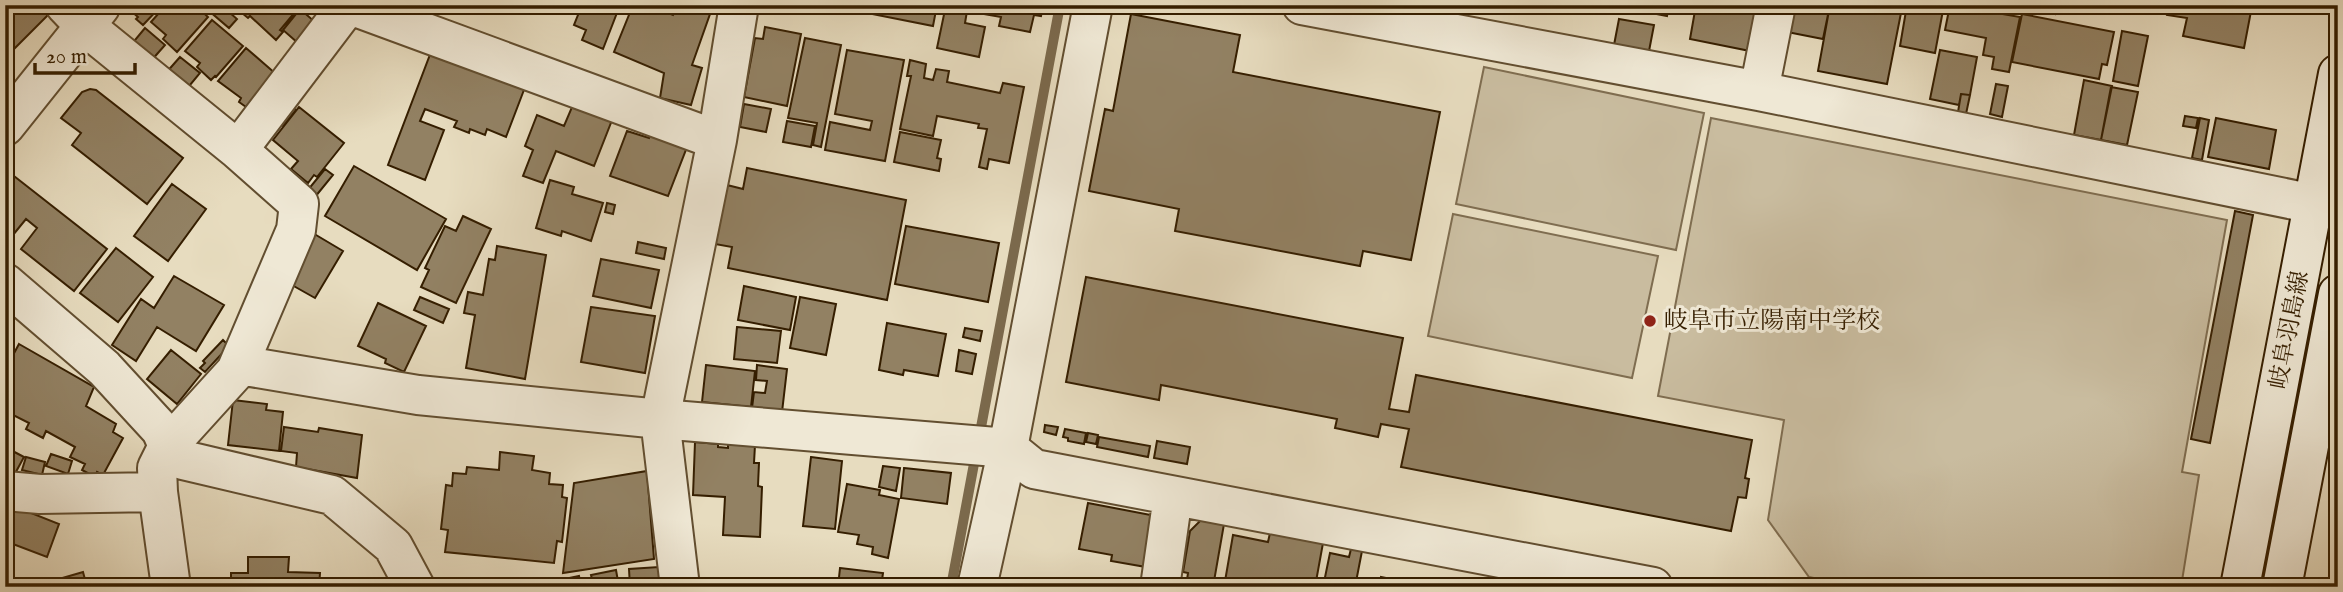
<svg xmlns="http://www.w3.org/2000/svg" width="2343" height="592" font-family="'IM FELL English','Noto Serif JP',serif">
  <rect width="100%" height="100%" fill="#e7dcbf"/>
  <filter id="stains"><feTurbulence type="fractalNoise" baseFrequency=".00286" numOctaves="4"/><feColorMatrix values="0 0 0 0 .2 0 0 0 0 .09 0 0 0 0 .02 0 0 0 .5 -.17"/></filter>
  <radialGradient id="worn" r=".72"><stop offset=".6" stop-color="#630" stop-opacity="0"/><stop offset="1" stop-color="#630" stop-opacity=".3"/></radialGradient>
  <path fill="#c9bc9f" stroke="#7f6d50" stroke-width="2" d="M1484 67 1704 113 1676 250 1456 204Z
    M1711 118 2227 220 2182 472 2199 475 2181 587H1857L1809 577 1768 520 1784 420 1658 396Z
    M1453 214 1658 256 1632 378 1428 336Z"/>
  <g fill="none" stroke-linecap="round" stroke-linejoin="round">
    <path stroke="#7b694c" stroke-width="10" d="M979 438 1060 5
      M951 587 976 453"/>
  </g>
  <path fill="#928163" stroke="#351e00" stroke-width="2" d="M5 5 48 7 44 11 48 15 8 55 5 52Z
    M124 5H162L143 25 136 19 138 17Z
    M166 5H195L208 17 177 52 163 39 166 35 151 22Z
    M212 5H221L237 19 229 28 208 10Z
    M236 5H289L296 11 280 30 283 32 276 40 250 16 248 18 236 8Z
    M582 5H620L603 49 582 40 586 30 574 25Z
    M633 5H649L673 15 678 5H685L710 14 692 65 702 68 691 105 660 98 664 73 614 52Z
    M863 5H937L933 26 862 12Z
    M946 5H1043L1041 16 1034 15 1030 32 999 26 1001 17 967 11 965 23 985 27 979 57 937 48Z
    M1443 5H1466L1465 10Z
    M1622 5H1669L1667 16 1621 7Z
    M1696 5H1759L1750 51 1690 39Z
    M1787 5H1830L1823 39 1782 31Z
    M1830 5H1885L1884 10 1901 13 1887 84 1818 71Z
    M1907 5H1944L1935 53 1900 46Z
    M1950 5 2020 17 2009 72 1992 69 1994 57 1983 55 1986 38 1945 30Z
    M2009 5H2056L2055 14Z
    M2089 5H2104L2103 13 2088 9Z
    M2169 5H2205L2204 11 2212 13 2213 5 2252 6 2244 48 2183 36 2187 18 2167 15Z
    M300 9 315 22 298 43 283 30Z
    M1131 14 1240 35 1233 72 1440 112 1411 260 1363 251 1360 266 1175 231 1179 209 1089 191 1105 109 1113 111Z
    M2022 14 2114 32 2107 65 2102 64 2099 79 2012 62Z
    M1619 19 1654 25 1649 51 1614 45Z
    M212 20 243 46 216 77 215 76 211 80 197 67 200 63 185 51Z
    M765 27 801 34 787 106 744 97 755 38 763 39Z
    M145 28 165 45 150 62 130 46Z
    M2122 31 2148 36 2138 86 2113 81Z
    M805 38 841 45 821 147 813 145 817 123 788 118Z
    M246 48 276 74 246 107 239 102 241 98 218 81Z
    M847 50 904 60 885 161 825 150 830 122 870 130 872 121 835 114Z
    M1940 50 1977 57 1970 95 1961 94 1959 105 1930 99Z
    M431 52 527 82 506 137 487 129 485 135 470 129 469 133 454 127 457 121 425 109 420 121 444 130 425 180 388 165Z
    M180 57 200 73 185 91 165 74Z
    M910 60 926 64 924 78 933 80 936 69 949 71 947 82 1000 93 1003 83 1024 87 1009 163 989 159 987 169 979 167 987 129 978 128 979 124 937 116 933 136 900 129 911 76H907Z
    M2084 80 2112 86 2101 140 2074 135Z
    M1996 84 2008 86 2002 117 1990 114Z
    M2111 87 2138 92 2127 145 2101 140Z
    M90 89 96 90 183 158 147 204 72 145 81 133 61 118 82 92Z
    M1961 94 1970 95 1966 114 1958 112Z
    M575 100 614 115 594 166 556 151 543 183 523 176 533 150 525 146 537 115 564 126Z
    M744 104 771 109 766 132 740 127Z
    M290 106 296 110 283 126 278 122Z
    M299 107 344 143 317 177 314 175 308 183 291 169 298 161 273 140Z
    M2185 116 2198 118 2196 128 2183 126Z
    M2200 118 2209 120 2202 160 2192 158Z
    M2216 118 2276 130 2269 169 2208 157Z
    M787 121 815 126 811 147 783 142Z
    M627 131 649 138 650 134 687 147 668 196 610 176Z
    M900 132 941 140 937 158 941 159 939 171 894 162Z
    M354 166 446 219 417 270 325 216Z
    M747 168 906 200 887 300 728 268 732 247 715 244 727 185 743 189Z
    M5 169 107 249 74 291 21 249 37 228 26 219 13 235 5 228Z
    M325 169 333 175 315 197 307 191Z
    M550 180 574 187 572 194 603 203 591 241 562 231 561 236 536 228Z
    M172 184 206 209 168 261 134 236Z
    M607 203 615 205 613 214 605 212Z
    M2235 211 2253 215 2210 443 2191 439Z
    M463 216 491 229 456 303 421 287 429 270 425 268 445 226 456 231Z
    M906 226 999 243 988 302 895 284Z
    M311 232 343 251 315 298 283 280Z
    M638 242 666 248 664 259 636 253Z
    M497 246 546 255 525 379 466 368 475 315 464 313 468 292 483 295 489 259 495 260Z
    M116 248 153 277 118 322 80 293Z
    M601 259 659 270 651 308 593 296Z
    M174 276 224 305 196 351 157 327 136 361 112 345 141 299 154 308Z
    M1086 277 1403 338 1389 409 1409 412 1416 375 1752 440 1745 478 1749 479 1746 498 1738 497 1731 531 1401 467 1409 429 1381 424 1378 437 1335 428 1337 419 1161 385 1159 400 1066 382Z
    M744 286 796 297 790 330 738 320Z
    M420 297 449 309 443 323 414 310Z
    M800 297 836 304 826 355 790 348Z
    M378 303 426 326 404 372 385 363 386 359 358 346Z
    M591 307 655 316 645 373 581 362Z
    M887 323 946 334 938 376 904 370 903 375 879 370Z
    M737 327 781 331 777 363 734 359Z
    M965 328 982 331 980 341 963 337Z
    M223 340 229 346 205 372 200 368 205 363 203 361Z
    M19 344 94 387 86 406 116 424 113 432 123 438 103 475 97 472 95 477 82 470 85 464 70 457 75 447 46 431 43 438 26 429 29 423 5 411V370Z
    M171 350 201 374 177 404 147 379Z
    M959 350 976 354 972 374 956 371Z
    M706 365 755 371 751 407 702 402Z
    M757 365 787 369 782 412 752 408 754 392 765 393 767 381 756 380Z
    M233 400 267 404 266 410 283 412 279 451 228 445Z
    M1045 425 1058 427 1056 435 1044 432Z
    M284 427 318 432 319 428 362 435 357 478 296 467 297 453 281 451Z
    M1065 429 1086 433 1084 444 1068 441V438L1063 437Z
    M1088 433 1098 435 1096 444 1086 442Z
    M1099 437 1150 446 1148 457 1097 447Z
    M1157 441 1190 447 1187 464 1154 458Z
    M695 442 718 444V447L728 448V442L755 445 754 463H759L758 486 762 487 760 537 723 535 725 497 693 495Z
    M5 447 24 457 11 481 5 482Z
    M500 452 534 456 532 470 550 473 549 484 563 485 562 497 567 498 562 542 557 541 554 563 445 552 448 530 441 529 446 485 452 486 453 473 466 474 467 467 499 470Z
    M51 454 72 461 68 474 46 466Z
    M26 457 45 462 42 475 22 470Z
    M811 457 842 461 835 529 803 526Z
    M883 466 900 468 896 491 879 487Z
    M904 468 951 473 947 504 901 498Z
    M647 471 654 559 563 573 574 483Z
    M847 484 880 490 879 495 899 499 888 558 872 554 873 547 857 544 859 535 838 532Z
    M1088 503 1156 516 1146 567 1111 561 1112 555 1079 549Z
    M16 507 59 524 47 557 5 541V534Z
    M2338 509V533L2333 532Z
    M5 513 12 515 7 530 5 529Z
    M1201 520 1224 524 1213 587H1186L1188 573 1183 572 1190 531Z
    M1270 533 1323 543 1315 587H1224L1233 535 1268 542Z
    M1351 549 1362 551 1355 587H1323L1330 553 1349 557Z
    M248 557H289L288 572 320 573 319 587H231V573H248Z
    M659 567 661 587H630L629 569Z
    M840 568 883 573 881 587H838Z
    M616 570 619 587H594L591 575Z
    M83 572 87 587H61L59 579Z
    M579 576 581 587H556L555 581Z
    M1381 577 1431 587H1379Z"/>
  <g fill="none" stroke-linecap="round" stroke-linejoin="round">
    <g stroke="#624e30" stroke-width="42">
      <path id="street" d="M65 5 85 26 238 150 299 204 296 230 236 371 168 446 157 468 158 492 171 587
        M350 5 717 140
        M1093 5 1008 448 1034 469 1653 587
        M1302 5 1759 91 2314 204
        M1759 91 1776 5
        M5 126 100 7
        M238 150 348 5
        M5 283 104 368 161 430 168 446 183 460 332 495 393 546 415 587
        M239 365 418 395 660 419 1008 448 977 587
        M5 491 40 494 158 492
        M680 587 660 419 717 140 739 5
        M1160 587 1173 496"/>
    </g>
    <g stroke="#351e00" stroke-width="42">
      <path id="secondary" d="M2240 587 2338 74
        M2282 587 2338 294"/>
    </g>
    <use href="#street" stroke="#efe8d5" stroke-width="38"/>
    <use href="#secondary" stroke="#efe8d5" stroke-width="38"/>
  </g>
  <circle fill="#8f2418" stroke="#efe8d5" stroke-width="2.5" cx="1650" cy="321" r="7"/>
  <g text-anchor="middle" dominant-baseline="central" stroke-width="6" stroke-linejoin="round" paint-order="stroke">
    <g font-size="24" fill="#351e00" stroke="#efe8d5" text-anchor="start">
      <text x="1664" y="321">岐阜市立陽南中学校</text>
    </g>
    <g font-size="24" fill="#351e00" stroke="#efe8d5">
      <text transform="translate(2290 330) rotate(-79)">岐阜羽島線</text>
    </g>
  </g>
  <rect width="2343" height="592" fill="none" stroke="#e7dcbf" stroke-width="28"/>
  <rect x="7" y="7" width="2329" height="578" fill="none" stroke="#351e00" stroke-width="3.5"/>
  <rect x="14" y="14" width="2315" height="564" fill="none" stroke="#351e00" stroke-width="2"/>
  <path d="M35 63v10h100v-10" fill="none" stroke="#351e00" stroke-width="3.5"/>
  <text x="46" y="63" font-size="21" fill="#351e00" stroke="#efe8d5" stroke-width="5" paint-order="stroke">20 m</text>
  <rect width="100%" height="100%" filter="url(#stains)"/>
  <rect width="100%" height="100%" fill="url(#worn)"/>
</svg>
